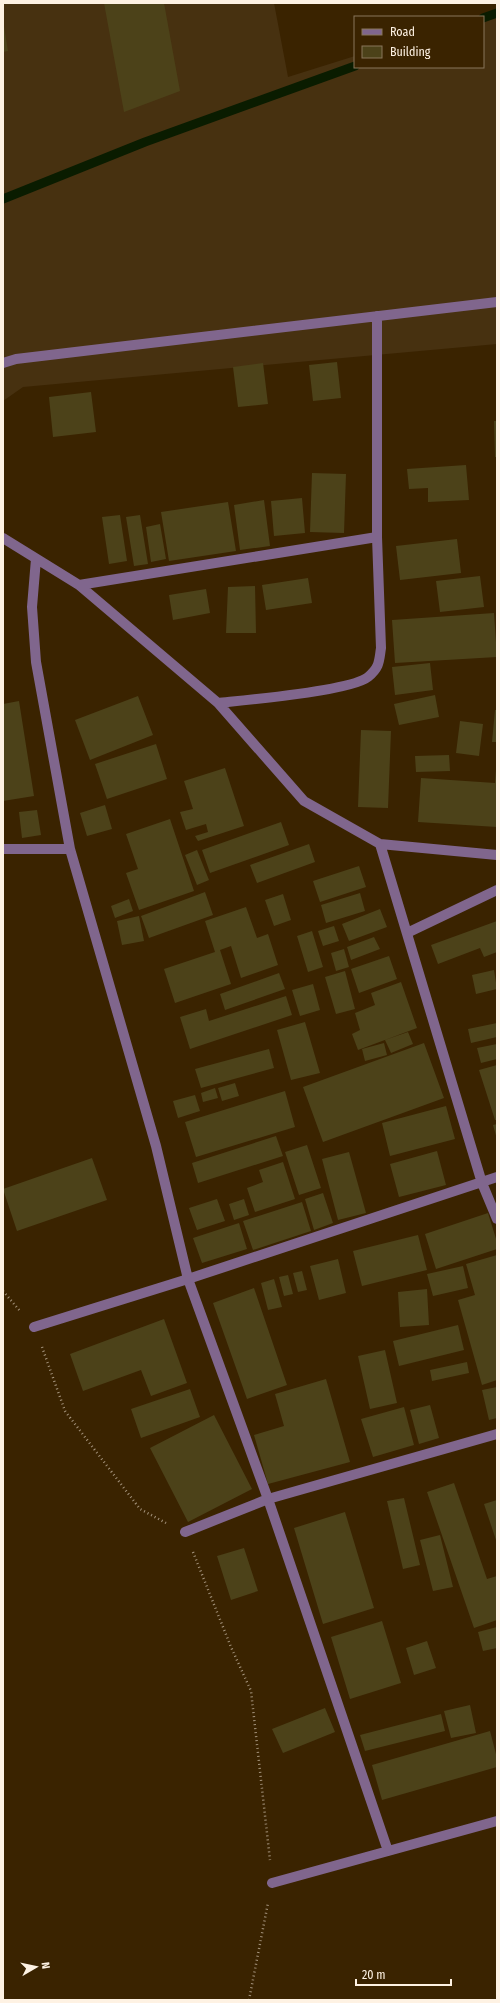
<svg xmlns="http://www.w3.org/2000/svg" width="500" height="2003" font-family="'Fira Sans Condensed',sans-serif">
  <rect width="100%" height="100%" fill="#3a2300"/>
  <path fill="#473110" d="M3 3H274L288 77 355 56V67H483V17H480L497 12V344L23 387 3 401Z"/>
  <g fill="none" stroke-linecap="round" stroke-linejoin="round">
    <path stroke="#0a1c00" stroke-width="9" d="M483 18 497 13
      M3 199 145 142 355 66"/>
  </g>
  <path fill="#4c4219" d="M104 3H164L180 91 124 112Z
    M3 20 8 51 3 52Z
    M337 362 341 398 313 401 309 365Z
    M263 363 268 404 238 407 233 367Z
    M91 392 96 432 53 437 49 397Z
    M494 421H497V457H495Z
    M466 465 469 500 428 502V488L409 489 407 469Z
    M312 473 346 474 344 533 310 532Z
    M302 498 305 533 274 536 271 501Z
    M264 500 270 546 240 550 234 505Z
    M228 502 236 551 169 561 161 512Z
    M120 515 127 561 109 564 102 517Z
    M140 515 148 564 134 566 126 517Z
    M160 524 166 559 151 562 146 527Z
    M457 539 461 573 400 580 396 546Z
    M480 576 484 607 440 612 436 581Z
    M308 578 312 603 266 610 262 585Z
    M255 586 256 633H226L228 587Z
    M206 589 210 613 173 620 169 595Z
    M494 613 497 657 395 663 392 620Z
    M430 663 433 690 395 695 392 667Z
    M435 695 439 717 399 725 394 704Z
    M138 696 153 735 90 760 75 720Z
    M19 701 34 796 3 801V704Z
    M495 710H497V742H492Z
    M460 721 483 724 479 756 456 753Z
    M361 730 391 731 388 808 358 807Z
    M156 744 167 779 107 799 95 764Z
    M449 755 450 771 416 772 415 756Z
    M225 768 244 826 198 841 195 836 208 832 206 824 186 830 180 812 193 809 184 781Z
    M496 769 497 827 418 822 421 778 495 783Z
    M105 805 112 829 87 836 80 813Z
    M37 810 41 835 22 838 19 812Z
    M170 819 194 891 139 910 126 873 138 869 126 834Z
    M281 822 289 845 210 873 202 850Z
    M309 844 315 862 257 883 250 865Z
    M197 850 209 880 197 885 185 855Z
    M359 866 366 887 320 902 313 881Z
    M205 892 213 915 149 938 141 916Z
    M360 893 365 911 326 923 321 905Z
    M283 894 291 920 274 926 265 900Z
    M129 899 133 911 115 918 111 906Z
    M246 907 257 938 268 934 278 965 241 978 231 946 220 950 231 984 175 1003 164 969 215 952 205 921Z
    M380 909 387 927 349 941 342 924Z
    M139 916 144 941 122 945 117 921Z
    M497 921V952L484 957 480 948 438 964 431 945Z
    M334 926 339 941 323 946 318 931Z
    M312 931 323 967 308 972 297 936Z
    M374 937 380 949 351 960 347 947Z
    M344 949 349 967 336 971 331 953Z
    M389 956 397 979 359 993 351 969Z
    M494 970 497 989 476 994 472 975Z
    M345 971 355 1009 336 1014 325 977Z
    M279 973 285 989 225 1010 220 994Z
    M401 982 417 1028 358 1050 352 1034 360 1030 355 1013 375 1005 371 993Z
    M313 984 320 1010 300 1016 292 990Z
    M286 996 292 1015 190 1049 180 1017 206 1009 209 1021Z
    M305 1022 320 1073 291 1080 277 1030Z
    M497 1023V1037L471 1043 468 1029Z
    M408 1032 413 1044 391 1053 385 1040Z
    M384 1043 387 1055 365 1061 362 1049Z
    M424 1043 444 1098 323 1142 303 1087Z
    M497 1044V1059L481 1063 477 1048Z
    M269 1049 274 1068 201 1088 195 1069Z
    M497 1065V1120H495L479 1070Z
    M235 1083 239 1096 222 1101 218 1088Z
    M215 1088 218 1098 203 1102 201 1093Z
    M285 1091 295 1127 196 1157 185 1122Z
    M195 1095 200 1111 178 1118 173 1101Z
    M446 1106 455 1139 390 1156 382 1123Z
    M497 1124V1139L493 1125Z
    M276 1136 283 1156 198 1183 192 1163Z
    M307 1145 321 1188 299 1195 285 1152Z
    M437 1151 446 1185 399 1197 390 1164Z
    M349 1152 366 1213 338 1220 322 1159Z
    M92 1158 107 1200 17 1231 3 1189Z
    M283 1162 295 1199 255 1212 247 1188 263 1182 259 1170Z
    M323 1193 333 1223 314 1230 305 1199Z
    M217 1199 225 1221 197 1230 189 1208Z
    M244 1199 249 1215 234 1220 229 1204Z
    M302 1202 311 1231 253 1250 243 1221Z
    M488 1213 497 1242V1249L436 1269 425 1234Z
    M239 1223 247 1249 202 1263 193 1238Z
    M418 1235 427 1270 362 1286 353 1251Z
    M497 1255V1380L482 1385 458 1300 475 1295 466 1264Z
    M338 1259 346 1293 319 1300 310 1266Z
    M463 1266 468 1288 433 1296 427 1274Z
    M302 1271 307 1290 298 1292 293 1273Z
    M288 1275 293 1294 284 1296 279 1277Z
    M274 1279 282 1307 268 1310 261 1283Z
    M254 1288 287 1385 247 1399 213 1303Z
    M427 1289 429 1325 400 1327 398 1292Z
    M164 1319 187 1383 151 1396 141 1370 83 1391 70 1354Z
    M458 1325 464 1350 399 1366 393 1341Z
    M385 1350 397 1403 370 1409 358 1356Z
    M467 1362 469 1373 432 1381 430 1370Z
    M326 1379 350 1462 268 1484 254 1435 284 1426 275 1394Z
    M497 1387V1418L489 1420 482 1390Z
    M190 1389 200 1417 141 1438 131 1409Z
    M430 1405 439 1438 419 1444 410 1410Z
    M404 1407 414 1445 373 1457 361 1419Z
    M214 1415 252 1489 188 1522 150 1448Z
    M454 1483 487 1579 497 1576V1620L474 1628 427 1492Z
    M404 1498 420 1565 403 1569 387 1501Z
    M497 1500V1543L484 1504Z
    M345 1512 374 1608 323 1624 294 1528Z
    M440 1535 453 1587 433 1591 420 1540Z
    M244 1548 258 1591 231 1600 217 1556Z
    M382 1621 401 1683 350 1699 331 1637Z
    M497 1627V1648L483 1651 478 1632Z
    M427 1641 436 1668 414 1675 406 1648Z
    M470 1705 476 1733 451 1738 444 1711Z
    M325 1708 335 1732 283 1753 272 1729Z
    M441 1714 445 1731 365 1751 360 1735Z
    M490 1731 497 1758V1767L382 1800 372 1765Z"/>
  <g fill="none" stroke-linecap="round" stroke-linejoin="round">
    <path stroke="#a4937b" stroke-width="2.5" stroke-dasharray="1 3" stroke-linecap="butt" d="M3 1291 20 1311
      M42 1347 65 1411 140 1509 166 1523
      M193 1552 231 1647 251 1691 270 1860
      M249 2000 268 1903"/>
    <path stroke="#80668d" stroke-width="10" d="M3 363 16 359 497 302
      M3 538 79 585 218 703 304 801 380 844 497 855
      M36 559 32 607 36 662 70 849 156 1146 188 1279 268 1499 388 1851
      M79 585 377 537
      M218 703C246 700 351 691 368 677 380 667 379 661 381 648L377 537V316
      M380 844 482 1183 497 1219
      M3 849H70
      M407 933 497 890
      M34 1327 188 1279 497 1177
      M185 1532 268 1499 497 1434
      M272 1883 497 1821"/>
  </g>
  <rect width="500" height="2003" fill="none" stroke="#fef2e3" stroke-width="8"/>
  <rect x="354" y="16" width="130" height="52" fill="#3a2300" stroke="#88765b"/>
  <rect x="362" y="29" width="20" height="6" fill="#80668d" stroke="#88765b"/>
  <text x="390" y="36" font-size="12" fill="#fef2e3">Road</text>
  <rect x="362" y="46" width="20" height="12" fill="#4c4219" stroke="#88765b"/>
  <text x="390" y="56" font-size="12" fill="#fef2e3">Building</text>
  <g transform="translate(36 1967) rotate(81)" stroke="#3a2300" stroke-width="3" paint-order="stroke">
  <path d="M0-3L7 15L0 10L-7 15Z" fill="#fef2e3"/>
  <text y="-6" font-size="11" font-weight="bold" text-anchor="middle" fill="#fef2e3">N</text>
  </g>
  <path d="M356 1979v6h95v-6" fill="none" stroke="#fef2e3" stroke-width="2"/>
  <text x="362" y="1979" font-size="12" fill="#fef2e3" stroke="#3a2300" stroke-width="3" paint-order="stroke">20 m</text>
</svg>
